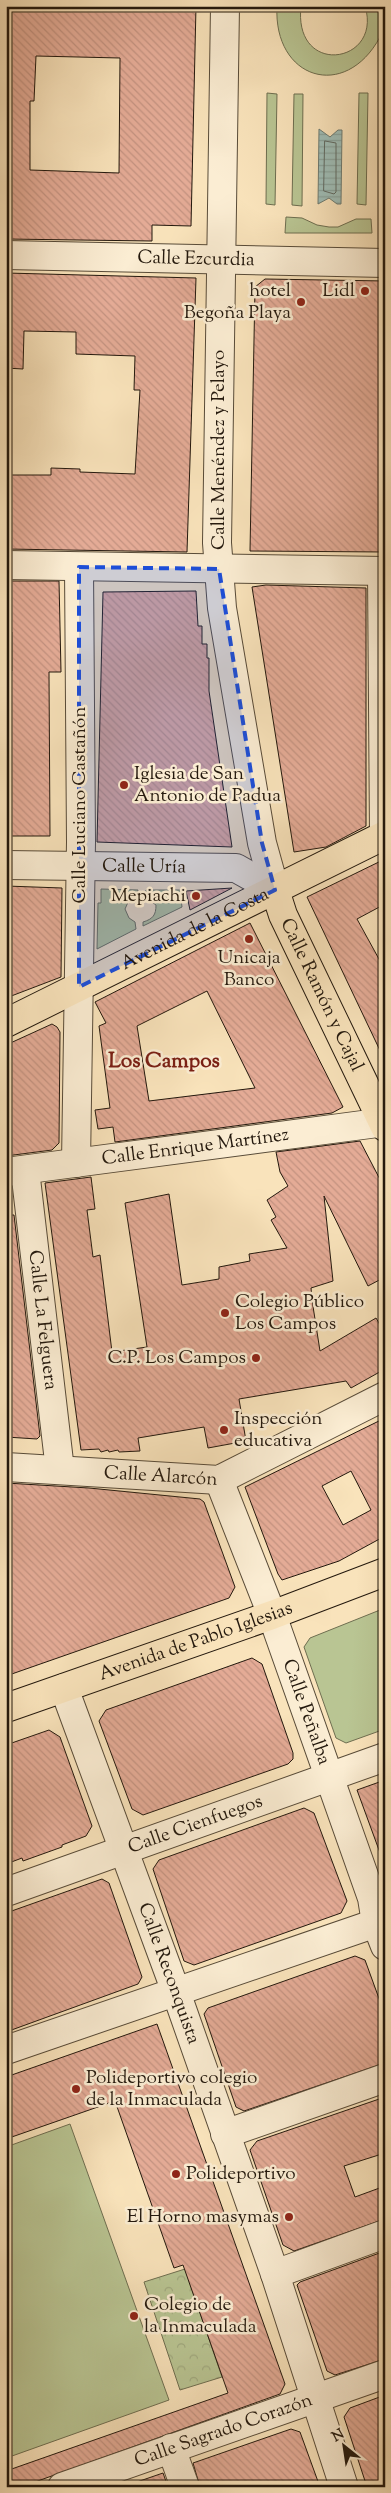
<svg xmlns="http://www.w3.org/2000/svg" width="391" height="2493" font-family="'Sorts Mill Goudy',serif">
  <defs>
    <pattern id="park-crowns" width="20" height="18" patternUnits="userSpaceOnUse" patternTransform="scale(1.25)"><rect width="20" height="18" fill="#b9c593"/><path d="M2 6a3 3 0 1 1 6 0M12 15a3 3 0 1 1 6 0" fill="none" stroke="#9fa87e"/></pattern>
    <pattern id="water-rules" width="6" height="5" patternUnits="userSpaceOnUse" patternTransform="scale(1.25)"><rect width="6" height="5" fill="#9fbdb6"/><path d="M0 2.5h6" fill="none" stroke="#89a29b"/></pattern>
    <pattern id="building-back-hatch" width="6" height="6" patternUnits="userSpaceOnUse" patternTransform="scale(1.25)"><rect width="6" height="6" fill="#e4ab96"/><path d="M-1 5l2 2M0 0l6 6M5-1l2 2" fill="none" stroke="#c39280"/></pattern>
  </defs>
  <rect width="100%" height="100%" fill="#f9e3bb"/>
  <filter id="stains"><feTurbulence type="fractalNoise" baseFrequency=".004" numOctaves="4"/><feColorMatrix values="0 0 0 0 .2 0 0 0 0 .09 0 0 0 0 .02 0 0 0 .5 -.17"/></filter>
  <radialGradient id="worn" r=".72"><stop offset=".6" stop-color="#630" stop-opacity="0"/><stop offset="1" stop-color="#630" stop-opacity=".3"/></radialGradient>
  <path fill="url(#park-crowns)" stroke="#6e6e50" d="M185 2269 222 2377 180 2390 144 2282Z"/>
  <path fill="#b9c593" stroke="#6e6e50" d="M277 6H301C293 78 383 64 365 6H385C384 15 385 28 380 37 345 102 273 79 277 6Z
    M267 93 277 94 275 205 266 204Z
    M359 93H368L366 205 357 204Z
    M294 94H303L302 206 292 205Z
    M286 217 302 218 317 225 329 227H338L356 219H371L372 233H285Z
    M101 889 138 890 137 898 129 900 125 909 129 918 135 922 136 929 97 949 98 903H101Z
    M146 890H180L182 907 143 926V922C153 919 156 915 156 905L145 897Z
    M385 1608V1729L346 1743 336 1738 304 1647 310 1638Z
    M70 2124 169 2400 12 2456 6 2441V2147Z"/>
  <path fill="url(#water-rules)" stroke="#6d7b72" d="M319 129 330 137 338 130H342L341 204H337L329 198 318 204Z"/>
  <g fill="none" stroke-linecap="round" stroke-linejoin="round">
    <path stroke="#616a62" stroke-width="1" d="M325 141 336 143V192L334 194 324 191Z"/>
  </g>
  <path fill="url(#building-back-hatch)" stroke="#23180d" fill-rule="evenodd" d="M6 6H196L191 226 152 225V241L6 239ZM36 56 120 58 119 173 30 170V101H34Z
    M6 273 196 278 187 552 6 549V475H51V468L80 469V472L135 474 140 390H134L135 356 76 354V332L24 331 23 369 6 368Z
    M265 279 385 281V552L250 551 255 287Z
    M6 581H59L61 672H49L50 836H6V671H12V632H6Z
    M266 585 366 588V826L326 847 294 852 252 587Z
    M196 591 198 626H202V644H207V658H209V691L232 847 97 842 103 592Z
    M385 859V904L357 919 385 970V1061L307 897Z
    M6 886 62 888 61 977 6 998Z
    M232 888 190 910 186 891Z
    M250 923 343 1107 332 1113 115 1142 113 1127 98 1129 95 1110 110 1108 99 1026 106 1023 95 1002ZM207 991 255 1088 149 1101 137 1026Z
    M52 1024 57 1027 60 1032 59 1143 52 1150 6 1156V1045Z
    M360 1141 385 1189V1277L368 1286 324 1196 333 1281 311 1288 312 1300 320 1351 376 1318 385 1333V1369L351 1388 346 1381 239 1399 246 1441 208 1448 204 1427 138 1438 140 1451 119 1452 118 1450 109 1452 108 1450 101 1452 99 1449 81 1450 45 1183 91 1177 95 1209 87 1210 93 1257 100 1255 112 1352 147 1347 125 1203 169 1194 182 1285 219 1279V1267L250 1261 249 1254 287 1248 271 1220 276 1217 267 1200 288 1186 280 1172 276 1152Z
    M6 1215H14L40 1436 37 1439 6 1437Z
    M385 1418V1536L339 1561 282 1580 278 1574 245 1487ZM351 1471 371 1510 343 1525 322 1486Z
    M6 1483 89 1488 200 1499 204 1502 235 1587 229 1598 6 1676Z
    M252 1658 262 1664 293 1753V1759L288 1764 143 1815 132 1809 99 1721 106 1710Z
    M49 1730 60 1737 92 1826 86 1836 62 1845V1847L23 1861 22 1858 6 1864V1745Z
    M385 1780V1861H383L357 1790Z
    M304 1808 314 1813 347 1901 341 1913 194 1965 184 1961 153 1869 159 1860Z
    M102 1879 109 1883 142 1977 138 1984 6 2032V1913Z
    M355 1956 365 1960 385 2015V2063L244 2111 236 2107 204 2014 208 2008Z
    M157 2024 285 2384 280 2394 21 2487H6V2471L228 2393 183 2265 174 2268 115 2101 6 2139V2077Z
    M385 2097V2153L344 2166 355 2197 385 2186V2219L294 2251 283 2245 250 2150 257 2141Z
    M385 2251V2359L335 2375 327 2371 297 2285 300 2282Z
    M385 2395V2487H367L344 2417 350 2408Z
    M291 2429 300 2432 320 2487H200L193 2463Z
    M163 2473 168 2487H132L131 2484Z"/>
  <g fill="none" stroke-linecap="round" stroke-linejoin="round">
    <g stroke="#584b38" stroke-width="30">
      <g id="minor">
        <path d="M225 6 217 543 222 608 262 843 275 890"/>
        <path id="s1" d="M6 255 385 263"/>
        <path d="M6 565 385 571"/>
        <path d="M382 571 384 835"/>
        <path id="s2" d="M6 865 236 868 275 890"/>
        <path d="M76 1163 81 842 79 567"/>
        <path id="s3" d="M25 1170 60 1470"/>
        <path id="s4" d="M6 1172 385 1122"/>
        <path id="s5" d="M6 1467 219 1480 385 1396"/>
        <path id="s6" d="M219 1480 272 1615 372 1898 376 1923 385 1946"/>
        <path id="s7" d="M64 1688 176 1992 275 2274 344 2487"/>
        <path id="s8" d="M6 1892 385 1757"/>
        <path d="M6 2050 385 1920"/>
        <path d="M225 2134 385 2078"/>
        <path d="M275 2274 385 2234"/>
        <path d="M171 2448 185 2487"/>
        <path id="s9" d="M62 2487 385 2374"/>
      </g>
    </g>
    <g stroke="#23180d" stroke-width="30">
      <g id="major">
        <path id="s10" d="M275 890 283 915 385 1127"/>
        <path id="s11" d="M6 1023 385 835"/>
        <path id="s12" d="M6 1708 272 1615 385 1572"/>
      </g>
    </g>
    <use href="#minor" stroke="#fbedd3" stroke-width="28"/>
    <use href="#major" stroke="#f9e3bb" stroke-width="28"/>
  </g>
  <path fill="#1d4ed8" fill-opacity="0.2" stroke="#1d4ed8" stroke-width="4" stroke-dasharray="10 6" stroke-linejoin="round" d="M79 567 219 569 262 843 275 890 79 987Z"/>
  <g fill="#8f2418" stroke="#fbedd3" stroke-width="2">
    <circle cx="365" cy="291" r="5"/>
    <circle cx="301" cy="302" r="5"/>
    <circle cx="124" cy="785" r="5"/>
    <circle cx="196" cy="896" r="5"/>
    <circle cx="249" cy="939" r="5"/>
    <circle cx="225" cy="1313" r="5"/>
    <circle cx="256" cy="1358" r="5"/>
    <circle cx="224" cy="1430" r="5"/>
    <circle cx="76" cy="2089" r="5"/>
    <circle cx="176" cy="2174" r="5"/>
    <circle cx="289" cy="2217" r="5"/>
    <circle cx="134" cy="2316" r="5"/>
  </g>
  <g text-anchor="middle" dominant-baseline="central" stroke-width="5" stroke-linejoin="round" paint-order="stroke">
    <g font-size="19" fill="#23180d" stroke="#fbedd3">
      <text stroke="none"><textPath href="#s1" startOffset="190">Calle Ezcurdia</textPath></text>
      <text transform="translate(219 450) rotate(-90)">Calle Menéndez y Pelayo</text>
      <text transform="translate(80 805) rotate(-90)">Calle Luciano Castañón</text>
      <text stroke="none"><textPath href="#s2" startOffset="138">Calle Uría</textPath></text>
      <text stroke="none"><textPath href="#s11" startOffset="211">Avenida de la Costa</textPath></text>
      <text stroke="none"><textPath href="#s10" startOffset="115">Calle Ramón y Cajal</textPath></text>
      <text stroke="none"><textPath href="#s4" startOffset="191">Calle Enrique Martínez</textPath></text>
      <text stroke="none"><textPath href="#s3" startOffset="151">Calle La Felguera</textPath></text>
      <text stroke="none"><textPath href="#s5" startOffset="155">Calle Alarcón</textPath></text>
      <text stroke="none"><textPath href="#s12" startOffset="201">Avenida de Pablo Iglesias</textPath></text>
      <text stroke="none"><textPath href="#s6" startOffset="248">Calle Peñalba</textPath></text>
      <text stroke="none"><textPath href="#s8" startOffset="201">Calle Cienfuegos</textPath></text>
      <text stroke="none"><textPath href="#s7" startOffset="304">Calle Reconquista</textPath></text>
      <text stroke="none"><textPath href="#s9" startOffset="171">Calle Sagrado Corazón</textPath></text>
    </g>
    <g font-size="19" fill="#23180d" stroke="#fbedd3" text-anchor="start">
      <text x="291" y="291" text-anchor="end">hotel<tspan x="291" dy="22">Begoña Playa</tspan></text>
      <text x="355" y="291" text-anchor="end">Lidl</text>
      <text x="134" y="774">Iglesia de San<tspan x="134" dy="22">Antonio de Padua</tspan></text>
      <text x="186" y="896" text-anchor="end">Mepiachi</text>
      <text x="249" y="958" text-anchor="middle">Unicaja<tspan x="249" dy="22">Banco</tspan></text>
      <text x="235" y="1302">Colegio Público<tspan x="235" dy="22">Los Campos</tspan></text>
      <text x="246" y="1358" text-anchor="end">C.P. Los Campos</text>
      <text x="234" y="1419">Inspección<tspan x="234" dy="22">educativa</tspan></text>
      <text x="86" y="2078">Polideportivo colegio<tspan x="86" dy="22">de la Inmaculada</tspan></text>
      <text x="186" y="2174">Polideportivo</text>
      <text x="279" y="2217" text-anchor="end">El Horno masymas</text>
      <text x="144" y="2305">Colegio de<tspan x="144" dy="22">la Inmaculada</tspan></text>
    </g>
    <g font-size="21" font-weight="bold" fill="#7a1f14" stroke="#fbedd3">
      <text x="164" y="1062">Los Campos</text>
    </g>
  </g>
  <rect width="391" height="2493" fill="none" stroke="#f9e3bb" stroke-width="25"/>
  <rect x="8" y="8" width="376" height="2478" fill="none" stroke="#23180d" stroke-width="2.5"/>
  <rect x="12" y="12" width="366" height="2468" fill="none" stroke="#23180d"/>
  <g transform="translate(344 2446) rotate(330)" stroke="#fbedd3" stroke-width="4" paint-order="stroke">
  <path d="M0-4L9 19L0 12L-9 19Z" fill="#23180d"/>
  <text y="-8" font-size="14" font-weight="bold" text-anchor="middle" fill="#23180d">N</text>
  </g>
  <rect width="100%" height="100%" filter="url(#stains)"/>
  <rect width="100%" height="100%" fill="url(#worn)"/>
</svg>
